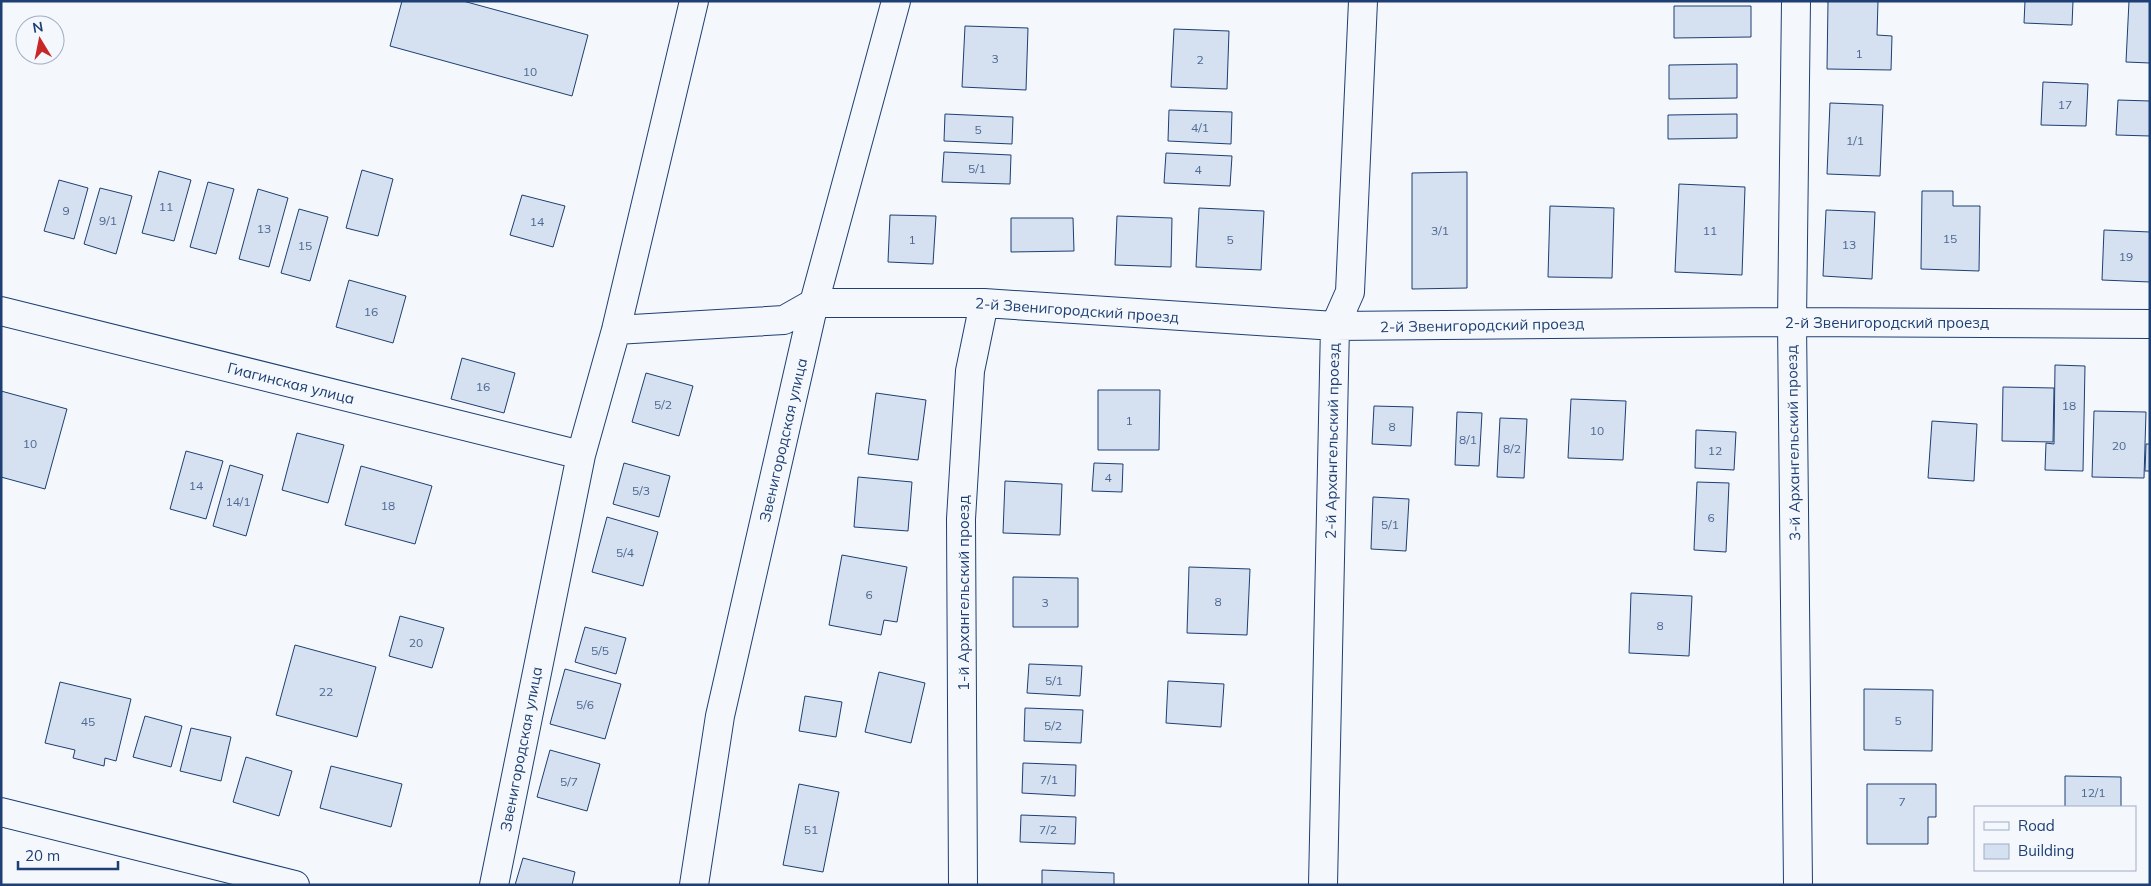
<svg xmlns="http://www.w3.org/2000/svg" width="2151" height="886" font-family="Mulish,sans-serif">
  <rect width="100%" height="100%" fill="#f4f7fb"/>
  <path fill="#d5e0f0" stroke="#1d3f73" d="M402 1H463L588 35 572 96 390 46Z
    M1824 1H1878L1877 35 1892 36 1891 70 1827 69 1828 2Z
    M2025 1H2073L2072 25 2024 23Z
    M2129 1H2150V63L2126 62Z
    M1674 6H1751V37L1674 38Z
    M965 26 1028 28 1026 90 962 87Z
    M1174 29 1229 31 1227 89 1171 87Z
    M1737 64V98L1669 99V65Z
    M2043 82 2088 84 2086 126 2041 125Z
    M2118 100 2150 101V136L2116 135Z
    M1830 103 1883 105 1880 176 1827 174Z
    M1169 110 1232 112 1231 144 1168 141Z
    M945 114 1013 117 1012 144 944 141Z
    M1737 114V138L1668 139V115Z
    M944 152 1011 155 1010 184 942 182Z
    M1166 153 1232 156 1230 186 1164 183Z
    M362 170 393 179 378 236 346 228Z
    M159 171 191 180 174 241 142 233Z
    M1467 172V288L1412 289V173Z
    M59 180 88 188 74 239 44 231Z
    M208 182 234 189 216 254 190 247Z
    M1679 184 1745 187 1742 275 1675 272Z
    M100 188 132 196 116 254 84 244Z
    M258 189 288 198 269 267 239 259Z
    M1922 191H1953V206H1980L1979 271 1921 269Z
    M522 195 565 206 553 247 510 235Z
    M1550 206 1614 208 1612 278 1548 277Z
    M1199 208 1264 211 1261 270 1196 267Z
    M299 209 328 217 310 281 281 273Z
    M1826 210 1875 212 1872 279 1823 276Z
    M890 215 936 216 933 264 888 262Z
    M1117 216 1172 218 1171 267 1115 265Z
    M1011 218H1073L1074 251 1011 252Z
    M2104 230 2150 232V282L2102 280Z
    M349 280 406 296 393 343 336 327Z
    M462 358 515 373 504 413 451 399Z
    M2055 365 2085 366 2083 471 2045 470 2046 443 2054 444Z
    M646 373 693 386 679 436 632 422Z
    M2003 387 2054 388 2053 442 2002 441Z
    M1098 390H1160L1159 450H1098Z
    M1 391 67 409 45 489 1 477Z
    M876 393 926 400 918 460 868 454Z
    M1571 399 1626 401 1623 460 1568 458Z
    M1374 406 1413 407 1411 446 1372 444Z
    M2094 411 2146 412 2144 478 2092 477Z
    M1457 412 1482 413 1479 466 1455 465Z
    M1500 418 1527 419 1524 478 1497 477Z
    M1932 421 1977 424 1974 481 1928 478Z
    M1696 430 1736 432 1734 470 1695 468Z
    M297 433 344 445 328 503 282 490Z
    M2146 444H2150V471H2145Z
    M186 451 223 461 206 519 170 509Z
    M624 463 670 476 659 517 613 504Z
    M1094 463 1123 464 1122 492 1092 491Z
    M230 465 263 475 246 536 213 526Z
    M361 466 432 486 415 544 345 525Z
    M858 477 912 482 908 531 854 527Z
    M1005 481 1062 484 1060 535 1003 533Z
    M1697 482 1729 483 1726 552 1694 550Z
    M1373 497 1409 499 1406 551 1371 549Z
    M607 517 658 532 643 586 592 572Z
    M842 555 907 567 897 622 884 620 881 635 829 625Z
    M1189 567 1250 569 1247 635 1187 633Z
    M1013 577 1078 578V627H1013Z
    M1631 593 1692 596 1689 656 1629 653Z
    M400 616 444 628 432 668 389 656Z
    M585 627 626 638 616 674 575 662Z
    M295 645 376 667 357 737 276 715Z
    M1029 664 1082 666 1080 696 1027 693Z
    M565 669 621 684 605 739 550 724Z
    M879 672 925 683 911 743 865 732Z
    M1168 681 1224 684 1221 727 1166 723Z
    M60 682 131 699 116 761 105 758 104 766 73 758 75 750 45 743Z
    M1864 689 1933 690 1932 751 1864 750Z
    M805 696 842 702 836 737 799 731Z
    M1025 708 1083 710 1081 743 1024 741Z
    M145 716 182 726 171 767 133 757Z
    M191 728 231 737 221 781 180 771Z
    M550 750 600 764 587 811 537 797Z
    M246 757 292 771 279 816 233 802Z
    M1023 763 1076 765 1075 796 1022 793Z
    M331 766 402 784 391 827 320 808Z
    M2065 776 2121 777V807H2065Z
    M799 784 839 792 823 872 783 865Z
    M1867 784H1936V817H1928V844H1867Z
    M1021 815 1076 817 1075 844 1020 842Z
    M523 858 575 872 572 885H515Z
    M1042 870 1114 873V885H1042Z"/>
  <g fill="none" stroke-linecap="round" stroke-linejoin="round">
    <g stroke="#1d3f73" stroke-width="30">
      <path id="minor" d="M1796 1 1792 322 1798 885
        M1 311 581 455
        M616 330 784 320 814 303H984L1335 326 1792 322 2150 324
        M1 812 295 885
        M494 885 581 455 616 330 694 1
        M694 885 720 716 814 303 896 1
        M963 885 961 519 970 371 984 303
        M1323 885 1335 326 1350 292 1363 1"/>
    </g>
    <use href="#minor" stroke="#f4f7fb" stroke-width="28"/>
  </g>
  <g text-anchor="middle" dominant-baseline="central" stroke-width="4" stroke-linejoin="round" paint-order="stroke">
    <g font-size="12" fill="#4b6792">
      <text x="1859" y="53">1</text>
      <text x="995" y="58">3</text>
      <text x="1200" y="59">2</text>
      <text x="530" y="71">10</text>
      <text x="2065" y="104">17</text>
      <text x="1200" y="127">4/1</text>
      <text x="978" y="129">5</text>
      <text x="1855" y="140">1/1</text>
      <text x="977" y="168">5/1</text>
      <text x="1198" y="169">4</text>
      <text x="166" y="206">11</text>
      <text x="66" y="210">9</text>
      <text x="108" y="220">9/1</text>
      <text x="537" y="221">14</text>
      <text x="264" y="228">13</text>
      <text x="1440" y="230">3/1</text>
      <text x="1710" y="230">11</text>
      <text x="1950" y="238">15</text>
      <text x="912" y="239">1</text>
      <text x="1230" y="239">5</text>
      <text x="1849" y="244">13</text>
      <text x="305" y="245">15</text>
      <text x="2126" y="256">19</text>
      <text x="371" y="311">16</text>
      <text x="483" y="386">16</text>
      <text x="663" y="404">5/2</text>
      <text x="2069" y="405">18</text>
      <text x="1129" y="420">1</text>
      <text x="1392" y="426">8</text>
      <text x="1597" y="430">10</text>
      <text x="1468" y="439">8/1</text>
      <text x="30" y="443">10</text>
      <text x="2119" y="445">20</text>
      <text x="1512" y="448">8/2</text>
      <text x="1715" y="450">12</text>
      <text x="1108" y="477">4</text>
      <text x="196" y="485">14</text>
      <text x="641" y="490">5/3</text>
      <text x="238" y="501">14/1</text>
      <text x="388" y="505">18</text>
      <text x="1711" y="517">6</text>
      <text x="1390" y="524">5/1</text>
      <text x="625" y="552">5/4</text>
      <text x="869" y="594">6</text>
      <text x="1218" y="601">8</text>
      <text x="1045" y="602">3</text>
      <text x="1660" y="625">8</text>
      <text x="416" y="642">20</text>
      <text x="600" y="650">5/5</text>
      <text x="1054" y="680">5/1</text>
      <text x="326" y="691">22</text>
      <text x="585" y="704">5/6</text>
      <text x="1898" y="720">5</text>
      <text x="88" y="721">45</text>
      <text x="1053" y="725">5/2</text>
      <text x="1049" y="779">7/1</text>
      <text x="569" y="781">5/7</text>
      <text x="2093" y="792">12/1</text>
      <text x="1902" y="801">7</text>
      <text x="811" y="829">51</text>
      <text x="1048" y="829">7/2</text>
    </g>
    <g font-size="15" fill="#1d3f73" stroke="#f4f7fb">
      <text transform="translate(1077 310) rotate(4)">2-й Звенигородский проезд</text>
      <text x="1887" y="322">2-й Звенигородский проезд</text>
      <text transform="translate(1482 325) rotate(-1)">2-й Звенигородский проезд</text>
      <text transform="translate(291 383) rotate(14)">Гиагинская улица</text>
      <text transform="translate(783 440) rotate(-77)">Звенигородская улица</text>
      <text transform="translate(1332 441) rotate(-89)">2-й Архангельский проезд</text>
      <text transform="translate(1793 443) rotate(-91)">3-й Архангельский проезд</text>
      <text transform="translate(963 593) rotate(-90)">1-й Архангельский проезд</text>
      <text transform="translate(521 749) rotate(-79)">Звенигородская улица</text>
    </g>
  </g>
  <rect width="2151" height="886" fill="none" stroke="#1d3f73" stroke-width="5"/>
  <rect x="1974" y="806" width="162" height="65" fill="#f4f7fb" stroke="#9eadc5"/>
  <rect x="1984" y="822" width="25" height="8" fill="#f4f7fb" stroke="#9eadc5"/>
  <text x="2018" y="831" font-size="15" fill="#1d3f73">Road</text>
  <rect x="1984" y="844" width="25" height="15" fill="#d5e0f0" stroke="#9eadc5"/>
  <text x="2018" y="856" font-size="15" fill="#1d3f73">Building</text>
  <g transform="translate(40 40) rotate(350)"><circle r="24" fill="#f4f7fb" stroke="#9eadc5"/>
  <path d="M0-4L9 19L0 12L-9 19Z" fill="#c62828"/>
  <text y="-8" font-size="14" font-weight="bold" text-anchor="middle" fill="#1d3f73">N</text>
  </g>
  <path d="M18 861v8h100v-8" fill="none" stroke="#1d3f73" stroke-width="2.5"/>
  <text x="25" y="861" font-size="15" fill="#1d3f73" stroke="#f4f7fb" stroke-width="4" paint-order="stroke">20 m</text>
</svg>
